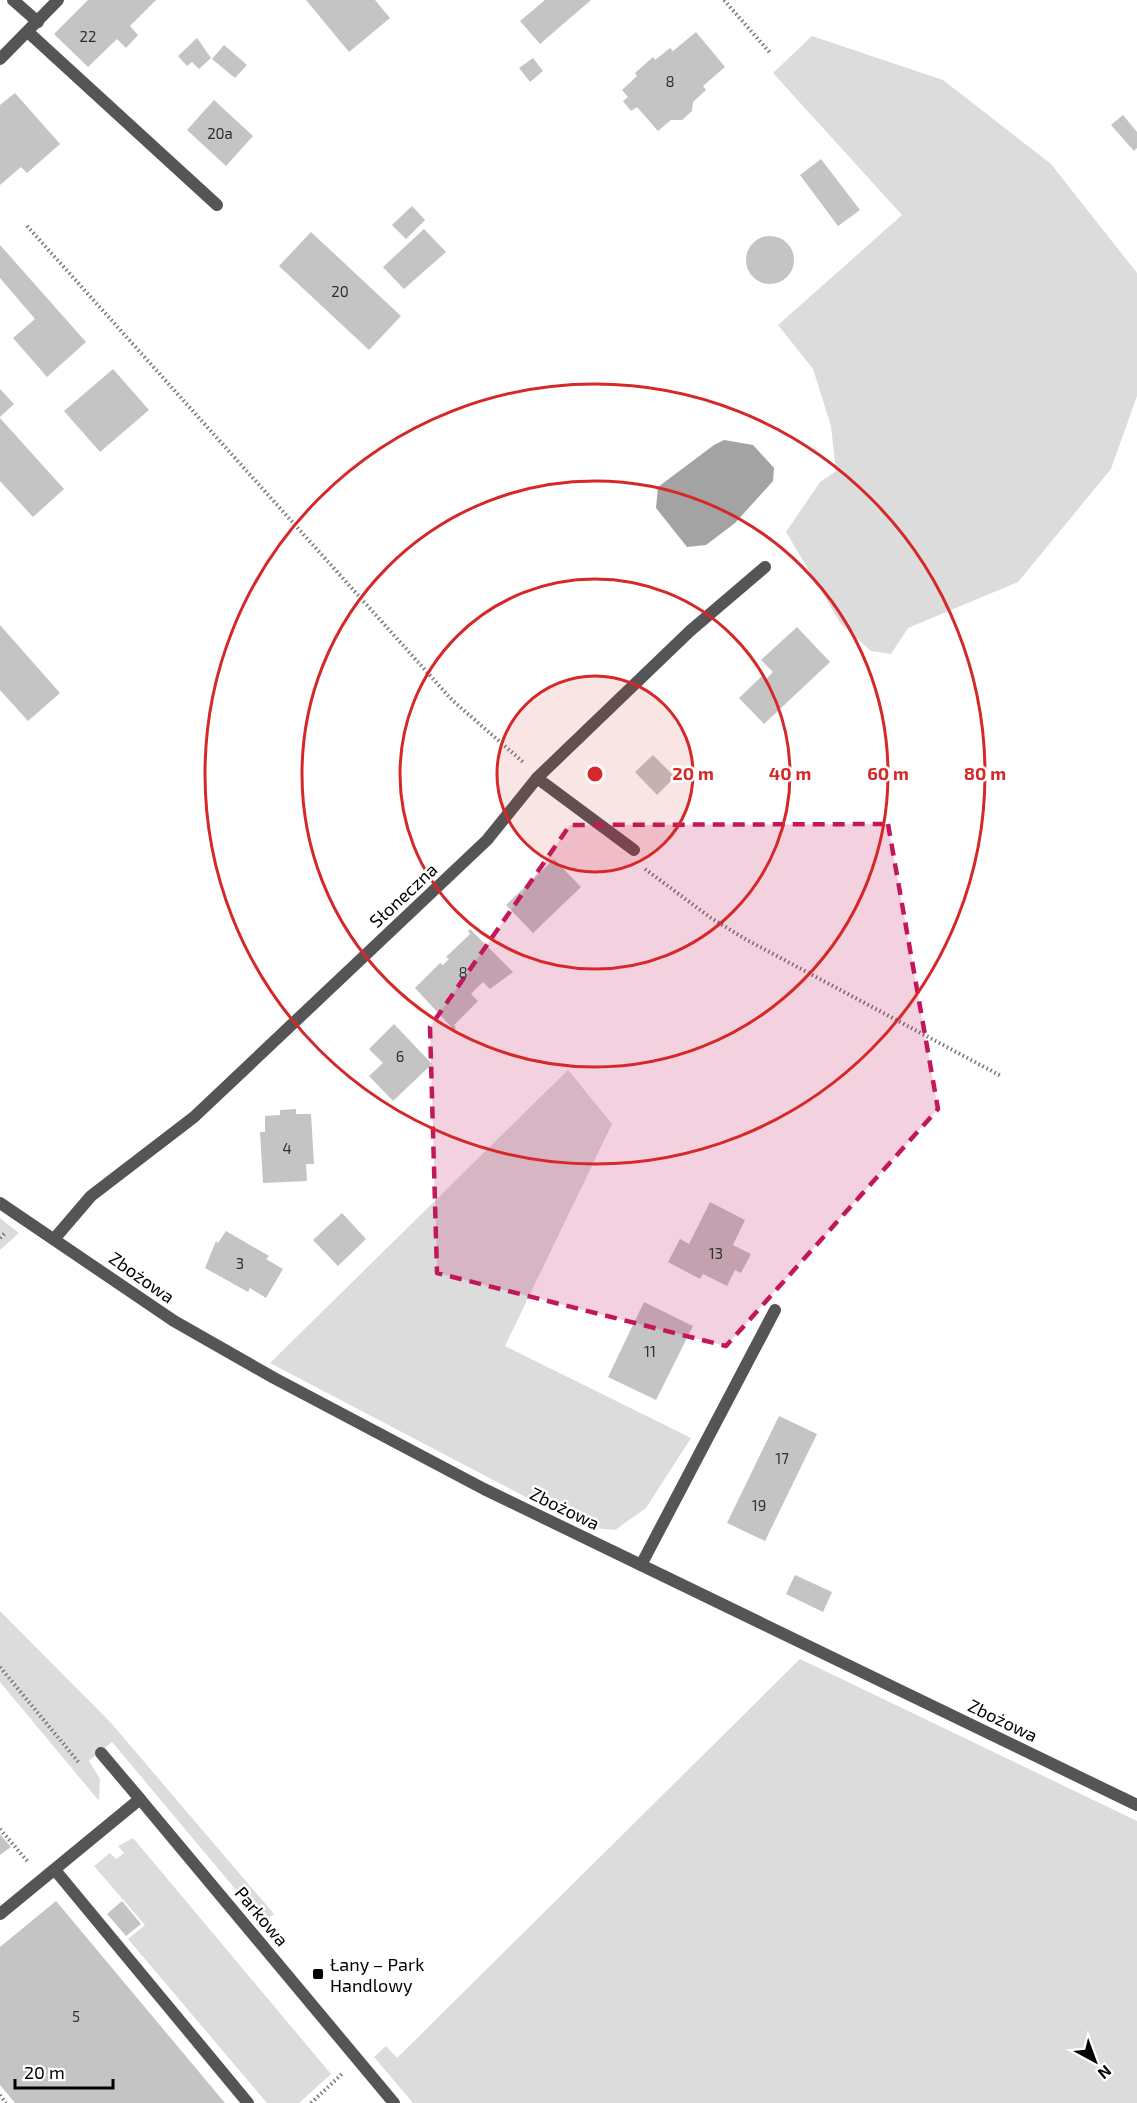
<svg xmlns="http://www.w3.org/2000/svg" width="1137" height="2103" font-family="'Exo 2',sans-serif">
  <rect width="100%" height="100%" fill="#fff"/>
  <path fill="#dcdcdc" d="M812 36 943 80 1051 164 1137 273V396L1111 469 1018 582 908 628 891 654 871 651 841 624 786 532 820 482 836 471 831 426 813 369 778 325 902 215 773 73Z
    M568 1070 612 1124 505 1346 691 1438 646 1508 615 1530 583 1527 270 1363Z
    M0 1218 19 1233 0 1250Z
    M0 1611 112 1724 274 1914 263 1922 112 1742 89 1761 100 1779 99 1801 0 1682Z
    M800 1659 1137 1821V2103H413L374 2057 386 2046 397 2058Z
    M133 1838 331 2074 299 2103H267L128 1939 145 1925 94 1866 110 1853 116 1859 124 1853 118 1846Z"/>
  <path fill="#a3a3a3" d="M724 440 753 445 774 468 773 481 735 523 706 545 687 547 656 508 658 487 714 445Z"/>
  <path fill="#c4c4c4" d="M88 0H156L130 26 138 35 126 48 117 39 88 67 54 34Z
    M306 0H375L390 18 349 52Z
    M545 0H591L540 44 520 21Z
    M696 32 725 67 703 86 706 90 693 102 692 111 682 120H671L658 131 637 107 631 111 623 101 628 97 622 90 637 76 635 73 653 57 655 60 670 48 673 51Z
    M197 38 211 58 199 69 192 62 187 66 178 56Z
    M224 45 247 65 235 78 212 59Z
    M533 58 543 71 530 82 519 68Z
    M15 93 60 144 27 173 21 167 0 185V105Z
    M214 100 253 136 226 166 187 130Z
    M1123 115 1137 132V148L1134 151 1111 125Z
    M821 159 860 210 838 226 800 175Z
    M412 206 425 220 406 239 392 225Z
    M424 229 446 252 404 289 383 267Z
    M311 232 401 316 369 350 279 266Z
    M746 260a24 24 0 1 1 48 0a24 24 0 1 1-48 0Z
    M0 245 86 342 47 377 13 338 35 319 0 278Z
    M113 369 149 410 100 452 64 411Z
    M0 389 14 404 0 417Z
    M0 418 64 489 33 517 0 481Z
    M0 625 60 693 28 721 0 690Z
    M797 627 830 662 764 724 739 698 763 675 766 679 773 672 761 660Z
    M653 755 675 777 657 795 635 772Z
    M554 859 581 887 533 933 506 905Z
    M470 929 513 972 490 989 483 982 471 994 478 1001 454 1025 456 1028 454 1030 415 988 440 963 443 965 449 959 446 957 470 934 468 931Z
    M394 1024 432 1064 393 1101 369 1076 383 1063 369 1049Z
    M296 1109V1114H311L314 1164H306L307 1181 263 1183 260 1132H265V1116L280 1115V1110Z
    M710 1202 745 1220 733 1245 751 1254 741 1273 735 1270 727 1286 703 1274 700 1279 668 1262 680 1239 689 1244Z
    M342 1213 366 1239 338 1266 313 1240Z
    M226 1231 269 1256 266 1259 283 1269 266 1298 250 1288 248 1292 205 1268 216 1241 218 1243Z
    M644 1302 693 1326 656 1400 608 1377Z
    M779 1416 817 1434 765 1541 727 1523Z
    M795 1575 832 1592 823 1612 786 1594Z
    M0 1834 11 1847 0 1855Z
    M56 1901 225 2103H15L0 2085V1947Z
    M122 1901 141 1924 126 1936 107 1914Z"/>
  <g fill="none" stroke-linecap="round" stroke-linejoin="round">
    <path stroke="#777" stroke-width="4" stroke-dasharray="1.5 3" stroke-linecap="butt" d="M724 0 771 54
      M27 226 452 700 523 762
      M645 869 711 918 747 940 1001 1076
      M0 1238 6 1232
      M0 1667 80 1764
      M0 1829 28 1862
      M0 2095 6 2103
      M311 2103 342 2074"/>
    <path stroke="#555" stroke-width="12" d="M13 0 38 22
      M28 32 217 205
      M537 778 634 850
      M775 1310 641 1565 1137 1805
      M55 1870 248 2103
      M0 1914 140 1799 101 1753"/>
    <path stroke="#555" stroke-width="12" d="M0 59 58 0
      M0 1203 174 1321 274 1378 484 1489 641 1565
      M55 1238 91 1196 194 1117 487 840 537 778 690 631 765 567
      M140 1799 394 2103"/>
  </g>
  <path fill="#c2185b" fill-opacity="0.2" stroke="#c2185b" stroke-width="4.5" stroke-dasharray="12 8" stroke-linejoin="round" d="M888 824 938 1109 726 1346 437 1273 430 1027 570 825Z"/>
  <circle cx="595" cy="774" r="98" fill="#d62828" fill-opacity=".12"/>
  <g fill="none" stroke="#d62828" stroke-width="3">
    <circle cx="595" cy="774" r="98"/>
    <circle cx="595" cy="774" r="195"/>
    <circle cx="595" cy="774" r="293"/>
    <circle cx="595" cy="774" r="390"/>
  </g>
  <rect fill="#000" stroke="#fff" stroke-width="2" x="312" y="1968" width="12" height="12" rx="3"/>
  <g text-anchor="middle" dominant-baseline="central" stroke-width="5" stroke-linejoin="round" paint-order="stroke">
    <g font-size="15" fill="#313131">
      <text x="88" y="36">22</text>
      <text x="670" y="81">8</text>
      <text x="220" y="133">20a</text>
      <text x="340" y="291">20</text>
      <text x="463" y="972">8</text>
      <text x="400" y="1056">6</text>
      <text x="287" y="1148">4</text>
      <text x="716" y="1253">13</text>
      <text x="240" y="1263">3</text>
      <text x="650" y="1351">11</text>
      <text x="782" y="1458">17</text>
      <text x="759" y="1505">19</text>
      <text x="76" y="2016">5</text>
    </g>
    <g font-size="18" fill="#000" stroke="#fff">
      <text transform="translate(403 895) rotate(-43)">Słoneczna</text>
      <text transform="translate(142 1277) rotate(35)">Zbożowa</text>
      <text transform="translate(565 1508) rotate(26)">Zbożowa</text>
      <text transform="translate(1003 1720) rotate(26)">Zbożowa</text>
      <text transform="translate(262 1916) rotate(50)">Parkowa</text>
    </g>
    <g font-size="18" fill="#000" stroke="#fff" text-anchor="start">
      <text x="330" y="1964">Łany – Park<tspan x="330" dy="21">Handlowy</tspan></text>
    </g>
  </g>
  <circle cx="595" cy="774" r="9" fill="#d62828" stroke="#fff" stroke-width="3"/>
  <g font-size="18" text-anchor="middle" font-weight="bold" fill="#d62828" stroke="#fff" stroke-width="5" stroke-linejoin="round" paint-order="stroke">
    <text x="693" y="780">20 m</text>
    <text x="790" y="780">40 m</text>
    <text x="888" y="780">60 m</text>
    <text x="985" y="780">80 m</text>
  </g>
  <g transform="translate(1095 2061) rotate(139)" stroke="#ffffff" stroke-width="4.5" paint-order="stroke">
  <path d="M0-4.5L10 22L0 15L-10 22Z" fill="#000000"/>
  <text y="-9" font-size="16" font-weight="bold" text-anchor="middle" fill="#000000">N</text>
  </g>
  <path d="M15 2079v9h98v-9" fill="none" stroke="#000000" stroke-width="3"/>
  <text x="24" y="2079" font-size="18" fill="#000000" stroke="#ffffff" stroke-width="4.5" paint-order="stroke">20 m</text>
</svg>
